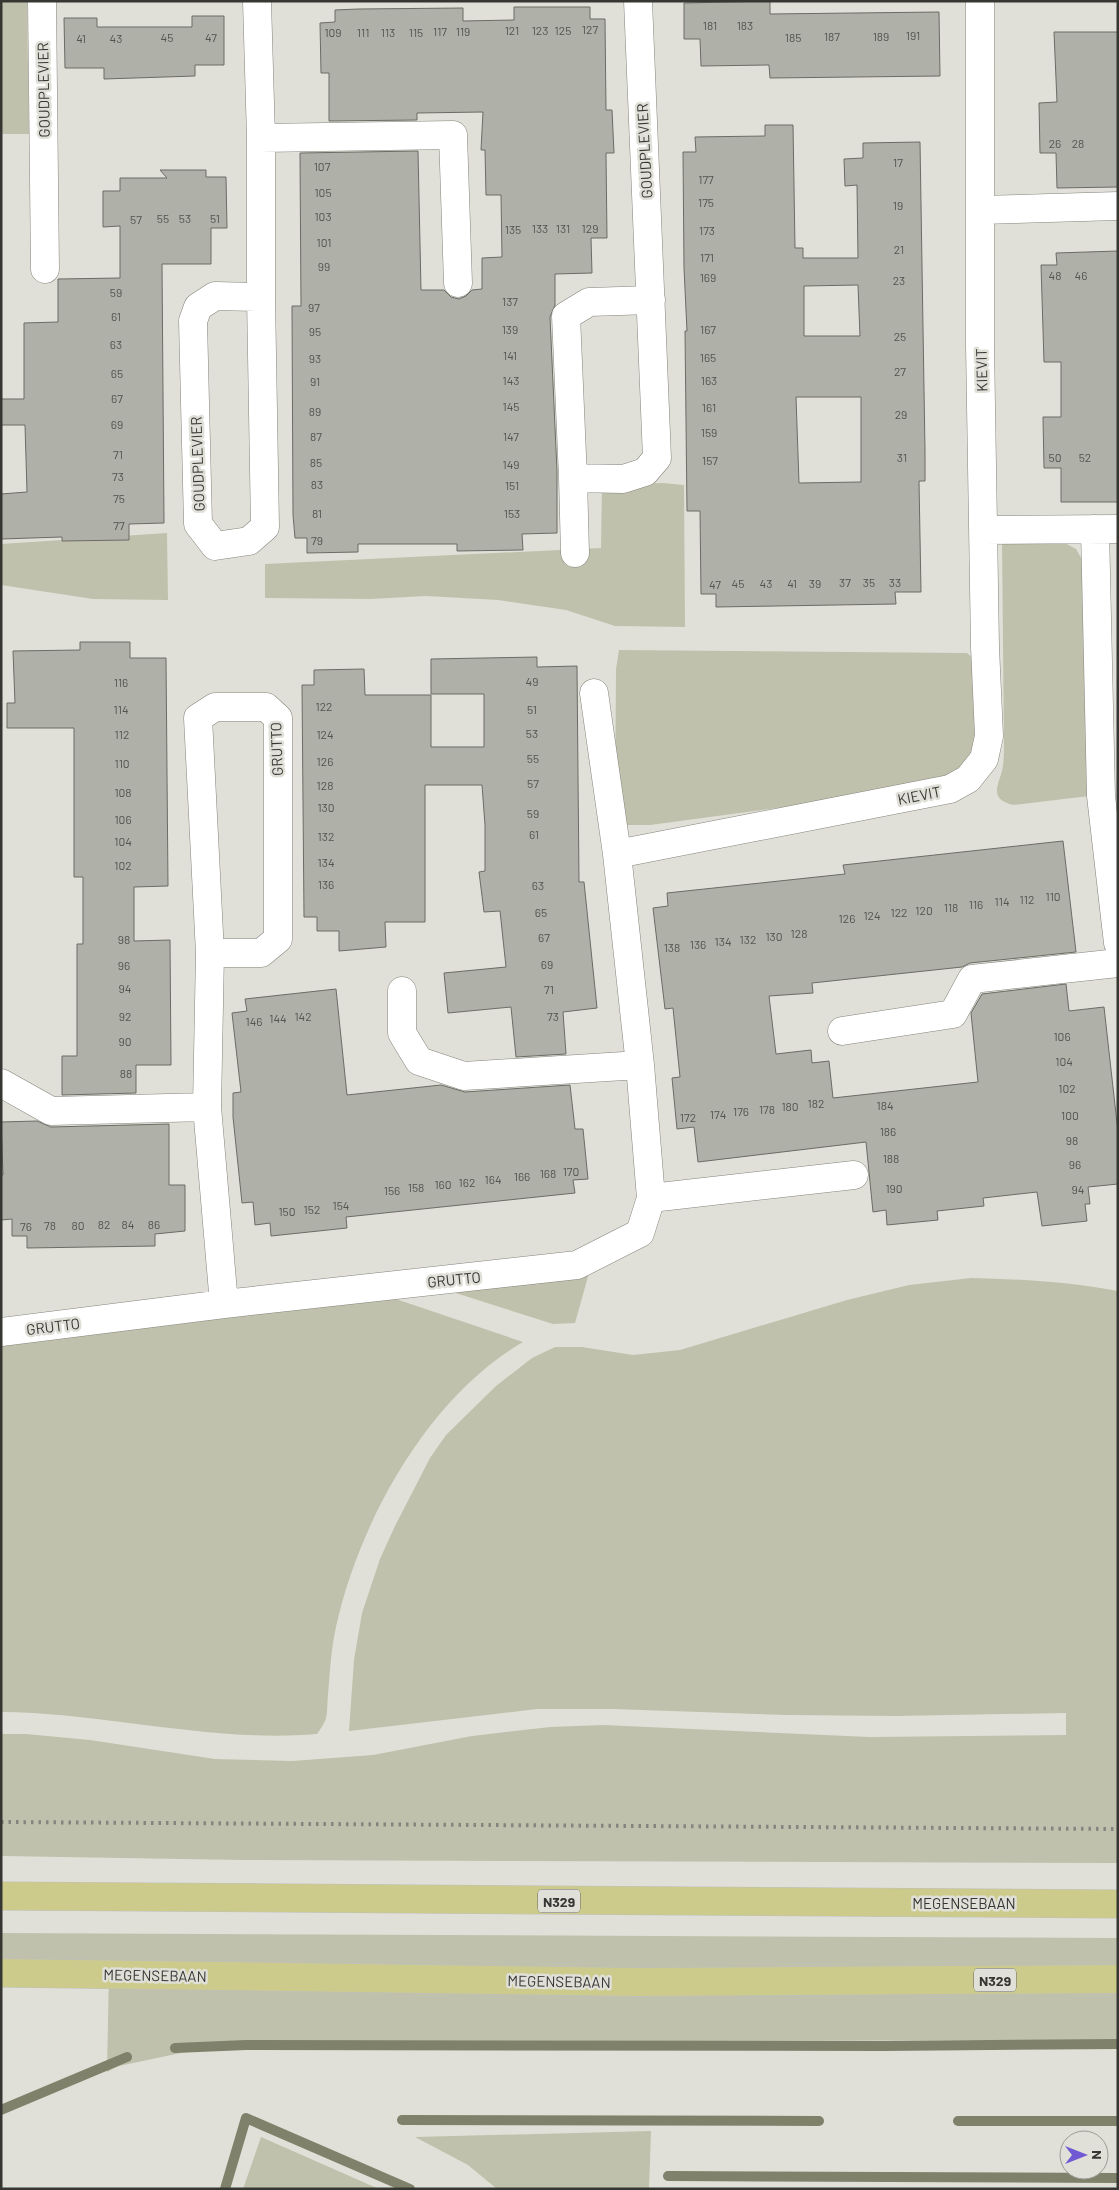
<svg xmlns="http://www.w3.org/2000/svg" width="1119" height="2190" font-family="Barlow,sans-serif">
  <rect width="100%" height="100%" fill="#e0e0d8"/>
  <path fill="#c0c1ac" d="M1 1H27L29 134H1Z
    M663 483 684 485 685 627 615 626 566 610 498 600 426 596 371 599 265 598V564L601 548 602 485Z
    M167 533 168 600 93 599 1 585V544Z
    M1002 542H1063L1076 549 1084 563 1089 796 1013 805C990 799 997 788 1002 771 1004 762 1004 752 1004 743Z
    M619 650 967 653 979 663 980 781 650 825H622L615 815 616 669Z
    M589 1273 575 1323 553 1324 443 1289Z
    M971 1278C1021 1279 1069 1282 1118 1291V1863L241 1860 1 1856V1734H26L90 1740 215 1759 292 1761 373 1755 472 1736 550 1727 603 1725 870 1737 1066 1735V1713L897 1716 786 1715 613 1709H537L349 1731 354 1660 362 1613 380 1559 395 1526 430 1458 446 1435 496 1386 532 1358 555 1347H582L633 1355 680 1350 847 1300 909 1285Z
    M387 1296 523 1342C428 1397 359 1522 336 1627 331 1649 330 1672 328 1695 327 1703 328 1714 325 1721 323 1725 320 1730 317 1734 211 1743 107 1713 1 1712V1339Z
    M1 1933 1118 1938V2040L233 2042 119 2066 107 2072 109 1971H1Z
    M651 2131 649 2189H497L468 2165 415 2137Z
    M261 2137 379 2189H243Z"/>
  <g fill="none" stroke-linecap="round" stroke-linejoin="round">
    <path stroke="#80816a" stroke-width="10" d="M175 2048 246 2045 883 2046 1118 2044
      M1 2110 127 2057
      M402 2120 819 2121
      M958 2121H1118
      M668 2176 1118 2178
      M225 2189 246 2118 410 2189"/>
  </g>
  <path fill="#afb0a8" stroke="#6c6c66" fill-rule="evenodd" d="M770 1V14L939 12 940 76 770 78 769 65 701 66 700 39H684V3Z
    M514 7H590V19H605L606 110H612L614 153H606L607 238H591L592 273 555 274V305L550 317 557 471V533L522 534 523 550 457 551V544H358V552L307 553V538H295L293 515 292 306H301L300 153 418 151 421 290H444L451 297 459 299 466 296 472 290 482 289V258L502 257 501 195H486L485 150H481L483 112 417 113V120L329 121V73H321L320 23 335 22V10L358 9 463 8V21L514 20Z
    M192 16H224V65H195V76L104 79V68H65L64 18H97V27H192Z
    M1054 32H1118V187L1057 188 1056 153H1040L1039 103 1057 102Z
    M765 125H793L795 248H803V258H858L857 185 845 186 844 159 863 158V143L920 142 925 451V481H919L921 592H895L896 604 716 607V594H701L700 511H687L685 331H687L684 268 683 152H696L695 137 765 136ZM858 285 860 336H804V286ZM796 397H861V482L799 483Z
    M160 170H206V177H226L227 228H211V264H162L164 523 129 524V540L62 541V537L1 539V494L27 492 25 425H1V399H24V323L58 322V279L120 278V226L103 227V191H120V178H167Z
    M1118 251V502H1061V468H1044L1043 417H1061V362H1044L1041 265H1057L1056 253Z
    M80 642H130V658H166L168 886 134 887V941L170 940 171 1065H136V1093L62 1095V1056H77V944H83V877H74V728H7V703H15L13 651 80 650Z
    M537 657V667L577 666 579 882H584L597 1008 563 1012 566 1054 516 1057 511 1007 448 1013 444 973 506 967 500 911 484 912 479 872 485 871V825L482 785H425V922H385L386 947 339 951V931H317V917H304L302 685H314V670L364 669 365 695H431V747H484V694H431V659Z
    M1063 841 1076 952 970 963 962 967 812 983 813 993 769 996 776 1054 811 1050 812 1063 829 1061 833 1098 978 1082 971 1013 982 994 1066 984 1069 1011 1104 1007 1118 1132V1184L1088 1187 1090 1204H1085L1087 1221 1042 1226 1037 1192 983 1198 984 1206 937 1211 938 1220 887 1225 886 1210 873 1212 866 1142 698 1162 694 1127 677 1129 672 1078 680 1077 673 1008 665 1009 653 908 668 906 667 893 845 874 843 865Z
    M336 989 347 1095 441 1085 465 1092 570 1085 575 1129H583L588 1179 573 1180 575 1193 346 1217 347 1228 271 1236 270 1223 255 1225 253 1202 242 1203 233 1117V1093L241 1092 232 1013 247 1011 245 999Z
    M37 1121 51 1127 169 1124V1185H185V1231L155 1234V1246L27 1248V1236H12V1219L1 1220V1175H3L1 1122Z"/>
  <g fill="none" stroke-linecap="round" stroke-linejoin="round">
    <g stroke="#84847d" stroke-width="29">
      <path id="minor" d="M42 1 45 269
        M257 1 261 138 453 135 458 283
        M980 210 1118 206
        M261 297 265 527 249 541 215 546 198 524 193 321 198 307 215 296 261 297V138
        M573 478 623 479 645 472 657 458 638 1
        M1095 529 1101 796 1118 943
        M984 530 1118 529
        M575 553 573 478 566 316 589 302 651 300
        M594 693 617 854 640 1065
        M617 854 950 789 968 779 984 759 989 736 985 647 980 345V1
        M210 953H261L278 939V718L266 707H215L198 718 210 953 207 1107 224 1304
        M842 1031 953 1014 972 979 1118 963
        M1 1083 51 1111 207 1107
        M651 1198 854 1175
        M1 1332 224 1304 577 1265 640 1233 651 1198 640 1065 464 1076 419 1061 402 1033V991"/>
    </g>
    <g stroke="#bfbfbe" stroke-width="29">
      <path id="major" d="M1 1896 1118 1904
        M1 1973 636 1982 1118 1979"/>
    </g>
    <use href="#minor" stroke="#fff" stroke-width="28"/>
    <use href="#major" stroke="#cccb8c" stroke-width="28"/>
    <path stroke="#85857f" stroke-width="4" stroke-dasharray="2.5 5" stroke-linecap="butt" d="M1 1822 1118 1829"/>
  </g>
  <g text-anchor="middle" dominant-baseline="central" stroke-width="5" stroke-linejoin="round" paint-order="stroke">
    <g font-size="12" fill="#545450">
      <text x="710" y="25">181</text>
      <text x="745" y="25">183</text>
      <text x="590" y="29">127</text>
      <text x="512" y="30">121</text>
      <text x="540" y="30">123</text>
      <text x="563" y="30">125</text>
      <text x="440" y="31">117</text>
      <text x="463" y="31">119</text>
      <text x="333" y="32">109</text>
      <text x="363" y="32">111</text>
      <text x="388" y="32">113</text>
      <text x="416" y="32">115</text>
      <text x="913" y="35">191</text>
      <text x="832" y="36">187</text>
      <text x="881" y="36">189</text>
      <text x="167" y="37">45</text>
      <text x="211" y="37">47</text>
      <text x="793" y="37">185</text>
      <text x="81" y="38">41</text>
      <text x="116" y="38">43</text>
      <text x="1055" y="143">26</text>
      <text x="1078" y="143">28</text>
      <text x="898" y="162">17</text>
      <text x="322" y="166">107</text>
      <text x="706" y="179">177</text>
      <text x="323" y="192">105</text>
      <text x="706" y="202">175</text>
      <text x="898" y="205">19</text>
      <text x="323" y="216">103</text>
      <text x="163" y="218">55</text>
      <text x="185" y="218">53</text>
      <text x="215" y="218">51</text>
      <text x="136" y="219">57</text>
      <text x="540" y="228">133</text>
      <text x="563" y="228">131</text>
      <text x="590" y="228">129</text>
      <text x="513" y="229">135</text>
      <text x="707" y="230">173</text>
      <text x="324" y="242">101</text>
      <text x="899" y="249">21</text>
      <text x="707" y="257">171</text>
      <text x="324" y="266">99</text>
      <text x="1055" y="275">48</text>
      <text x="1081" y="275">46</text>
      <text x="708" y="277">169</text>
      <text x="899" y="280">23</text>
      <text x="116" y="292">59</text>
      <text x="510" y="301">137</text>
      <text x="314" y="307">97</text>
      <text x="116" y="316">61</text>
      <text x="510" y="329">139</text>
      <text x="708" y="329">167</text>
      <text x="315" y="331">95</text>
      <text x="900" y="336">25</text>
      <text x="116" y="344">63</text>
      <text x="510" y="355">141</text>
      <text x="708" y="357">165</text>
      <text x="315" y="358">93</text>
      <text x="900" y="371">27</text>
      <text x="117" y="373">65</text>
      <text x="511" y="380">143</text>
      <text x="709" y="380">163</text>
      <text x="315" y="381">91</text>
      <text x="117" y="398">67</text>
      <text x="511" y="406">145</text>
      <text x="709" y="407">161</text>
      <text x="315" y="411">89</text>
      <text x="901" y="414">29</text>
      <text x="117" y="424">69</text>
      <text x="709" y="432">159</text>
      <text x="316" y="436">87</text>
      <text x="511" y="436">147</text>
      <text x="118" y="454">71</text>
      <text x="902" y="457">31</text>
      <text x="1055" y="457">50</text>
      <text x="1085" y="457">52</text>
      <text x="710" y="460">157</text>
      <text x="316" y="462">85</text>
      <text x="511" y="464">149</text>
      <text x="118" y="476">73</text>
      <text x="317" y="484">83</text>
      <text x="512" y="485">151</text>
      <text x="119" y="498">75</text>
      <text x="317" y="513">81</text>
      <text x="512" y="513">153</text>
      <text x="119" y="525">77</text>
      <text x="317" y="540">79</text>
      <text x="845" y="582">37</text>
      <text x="869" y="582">35</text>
      <text x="895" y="582">33</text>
      <text x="738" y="583">45</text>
      <text x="766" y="583">43</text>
      <text x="792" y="583">41</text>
      <text x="815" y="583">39</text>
      <text x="715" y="584">47</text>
      <text x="532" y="681">49</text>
      <text x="121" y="682">116</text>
      <text x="324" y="706">122</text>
      <text x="121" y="709">114</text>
      <text x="532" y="709">51</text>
      <text x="532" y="733">53</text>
      <text x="122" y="734">112</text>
      <text x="325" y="734">124</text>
      <text x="533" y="758">55</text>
      <text x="325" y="761">126</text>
      <text x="122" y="763">110</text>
      <text x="533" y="783">57</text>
      <text x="325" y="785">128</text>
      <text x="123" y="792">108</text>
      <text x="326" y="807">130</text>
      <text x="533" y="813">59</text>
      <text x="123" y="819">106</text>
      <text x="534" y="834">61</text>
      <text x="326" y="836">132</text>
      <text x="123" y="841">104</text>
      <text x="326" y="862">134</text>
      <text x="123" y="865">102</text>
      <text x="326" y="884">136</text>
      <text x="538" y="885">63</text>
      <text x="1053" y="896">110</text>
      <text x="1027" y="899">112</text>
      <text x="1002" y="901">114</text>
      <text x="976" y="904">116</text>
      <text x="951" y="907">118</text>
      <text x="924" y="910">120</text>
      <text x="541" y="912">65</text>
      <text x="899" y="912">122</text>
      <text x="872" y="915">124</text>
      <text x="847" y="918">126</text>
      <text x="799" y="933">128</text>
      <text x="774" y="936">130</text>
      <text x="544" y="937">67</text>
      <text x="124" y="939">98</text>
      <text x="748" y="939">132</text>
      <text x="723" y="941">134</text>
      <text x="698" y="944">136</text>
      <text x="672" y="947">138</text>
      <text x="547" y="964">69</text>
      <text x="124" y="965">96</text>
      <text x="125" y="988">94</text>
      <text x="549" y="989">71</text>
      <text x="125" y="1016">92</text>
      <text x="303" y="1016">142</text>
      <text x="553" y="1016">73</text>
      <text x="278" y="1018">144</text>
      <text x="254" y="1021">146</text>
      <text x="1062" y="1036">106</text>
      <text x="125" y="1041">90</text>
      <text x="1064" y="1061">104</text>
      <text x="126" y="1073">88</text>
      <text x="1067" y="1088">102</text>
      <text x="816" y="1103">182</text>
      <text x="885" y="1105">184</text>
      <text x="790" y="1106">180</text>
      <text x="767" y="1109">178</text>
      <text x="741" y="1111">176</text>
      <text x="718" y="1114">174</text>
      <text x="1070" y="1115">100</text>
      <text x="688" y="1117">172</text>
      <text x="888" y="1131">186</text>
      <text x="1072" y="1140">98</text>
      <text x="891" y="1158">188</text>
      <text x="1075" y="1164">96</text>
      <text x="571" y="1171">170</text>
      <text x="548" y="1173">168</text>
      <text x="522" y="1176">166</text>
      <text x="493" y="1179">164</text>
      <text x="467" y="1182">162</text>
      <text x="443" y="1184">160</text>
      <text x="416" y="1187">158</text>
      <text x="894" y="1188">190</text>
      <text x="1078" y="1189">94</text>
      <text x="392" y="1190">156</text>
      <text x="341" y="1205">154</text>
      <text x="312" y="1209">152</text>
      <text x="287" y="1211">150</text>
      <text x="104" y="1224">82</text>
      <text x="128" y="1224">84</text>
      <text x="154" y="1224">86</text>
      <text x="50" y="1225">78</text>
      <text x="78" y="1225">80</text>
      <text x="26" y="1226">76</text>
    </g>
    <g fill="#e0e0d8" stroke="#696964" stroke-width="1">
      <rect x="538" y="1889.5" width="42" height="23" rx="4"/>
      <rect x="974" y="1968.5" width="42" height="23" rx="4"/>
    </g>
    <g font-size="14" font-weight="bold" fill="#363633">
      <text x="559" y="1901">N329</text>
      <text x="995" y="1980">N329</text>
    </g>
    <g font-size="15" fill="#363633" stroke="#e0e0d8">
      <text transform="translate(43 90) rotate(-91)">GOUDPLEVIER</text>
      <text transform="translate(644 151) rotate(-93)">GOUDPLEVIER</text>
      <text transform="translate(981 370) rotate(-91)">KIEVIT</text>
      <text transform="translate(197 464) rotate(-92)">GOUDPLEVIER</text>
      <text transform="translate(276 749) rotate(-92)">GRUTTO</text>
      <text transform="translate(919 795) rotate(-11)">KIEVIT</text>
      <text transform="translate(454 1279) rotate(-6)">GRUTTO</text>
      <text transform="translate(53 1326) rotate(-7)">GRUTTO</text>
      <text x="964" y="1903">MEGENSEBAAN</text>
      <text transform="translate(155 1975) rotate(1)">MEGENSEBAAN</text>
      <text transform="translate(559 1981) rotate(1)">MEGENSEBAAN</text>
    </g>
  </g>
  <rect width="1119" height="2190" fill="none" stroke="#363633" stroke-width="5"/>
  <g transform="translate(1084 2155) rotate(90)"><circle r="24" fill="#e0e0d8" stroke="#9c9c96"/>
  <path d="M0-4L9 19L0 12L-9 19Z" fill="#7159d3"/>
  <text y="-8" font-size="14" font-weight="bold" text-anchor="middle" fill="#363633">N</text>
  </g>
</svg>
